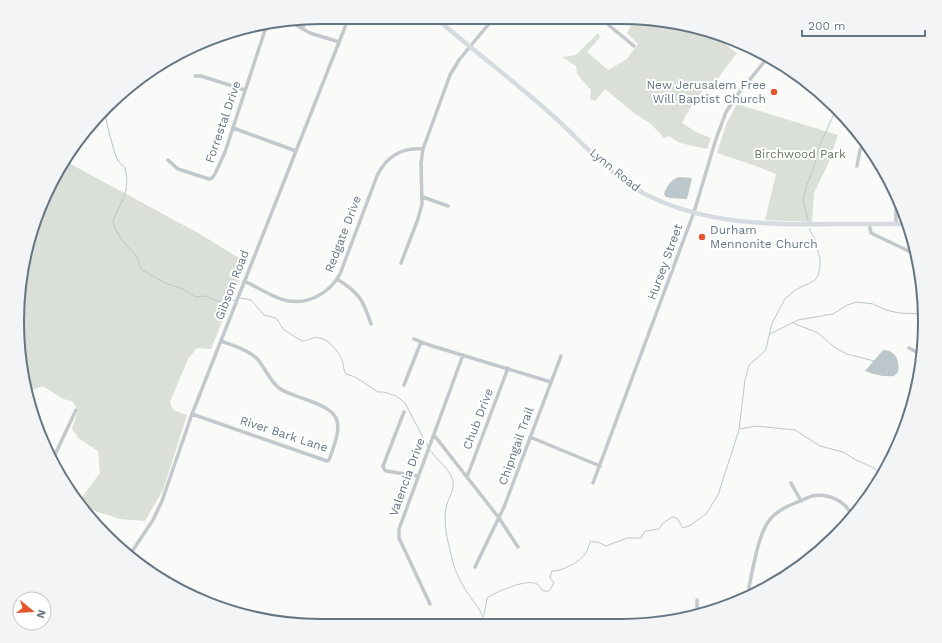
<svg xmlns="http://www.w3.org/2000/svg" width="942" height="643" font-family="'Work Sans',sans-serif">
  <rect width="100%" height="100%" fill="#fafaf8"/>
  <path fill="#dadfd7" d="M633 22 680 23 714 36 737 53 721 74 713 89 706 86 690 108 682 123 696 132 711 138 707 149 680 143 669 136 664 138 651 124 634 113 605 89 595 101 590 99 591 90 577 74 576 66 562 57 576 55 598 33 600 37 587 52 608 70 627 59 638 44 627 33Z
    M737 104 838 135 828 164 814 193 812 222 765 220 776 174 753 165 717 153 727 122Z
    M67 162 200 234 237 257 247 260 211 349 197 348 188 359 170 402 173 410 187 415 163 490 145 521 120 519 98 512 86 508 80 500 100 473 98 451 78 438 72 429 78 410 72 401 63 399 43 386 27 392 23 381 20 282 40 205Z"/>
  <path fill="#bbc7cb" d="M679 177 692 178 687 199 671 198 666 197 664 194C667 186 670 180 679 177Z
    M883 350C896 350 900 361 898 372L894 376C883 377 875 375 865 371Z"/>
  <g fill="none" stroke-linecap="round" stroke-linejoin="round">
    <path stroke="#bbc7cb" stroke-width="1" d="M105 109 107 124 114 151 118 161 125 168 127 178 126 190 124 197 113 220 114 226 121 239 137 257 141 269 165 283 183 289 195 297 207 296 217 301 226 303 235 300
      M808 220 803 201 806 187 813 170 819 147 837 107
      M240 298 247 299 251 300 264 315 276 318 284 330 302 341C308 341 314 336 320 338 329 340 339 352 342 360 344 365 343 369 346 374L355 377 378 392H384L396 396 405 403 428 447
      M793 323 818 333 834 347 847 354 874 361
      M770 334 798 320 833 314 847 305 857 302 873 304 886 310 899 313 924 314
      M740 429 756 426 795 430 820 446 843 452 856 460 874 468 881 476
      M430 450C436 459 446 466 451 476 457 487 450 494 447 504 442 522 448 541 452 559 454 569 460 580 465 589 471 600 484 611 484 623
      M484 615 487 598C496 592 527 578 537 584 539 586 541 589 543 591H549L554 583 550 578 552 571C561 572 581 561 585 554 588 550 589 545 590 542H598L606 546 627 538H641L645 531 659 529 663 523 672 517 677 518 683 528 691 525 706 514 718 495 739 430 745 380 749 365 763 353 766 349 772 323 785 299 795 290 814 281 818 276 820 267V259L814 237 809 229"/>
    <path stroke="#c3c8cc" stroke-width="3.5" d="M289 21 310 33 339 42
      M605 22 634 46
      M302 29 307 19
      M195 76H201L245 90
      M233 128 296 151
      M168 160 178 169 209 179 212 178 215 174 225 152 267 24
      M857 166 860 150 865 142
      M423 197 448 206
      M869 224 871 233 917 255
      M896 224V209L897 196
      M401 263 418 219 422 204 421 163 423 149 450 75 459 60 492 20
      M337 279C359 293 363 299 371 324
      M244 281C257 287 271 296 284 300 307 306 329 294 340 274L377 176C386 157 402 147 423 149
      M414 339 429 345 551 382
      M909 348 922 355
      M404 385 421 342
      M404 412 383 466 384 469 386 471 418 476
      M192 414 327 461 329 460C344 420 343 412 302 398 294 395 286 393 279 388 270 381 266 370 259 361 250 350 234 346 221 341
      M434 435 499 518 518 547
      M530 437 600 466
      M52 461 76 410
      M467 477 508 368
      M593 483 694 212 716 139 726 112 738 94 769 56
      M791 483 801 501
      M129 556 153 520 162 501 192 414 349 17
      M475 567 504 507 561 356
      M751 596 749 587C753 568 758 537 768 522 774 513 785 507 795 503 801 501 807 498 812 496 828 493 847 501 852 517
      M697 600V614
      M430 604 399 538V529L463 355
      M610 621H612"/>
    <path stroke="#d6dbdf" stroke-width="4.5" d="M437 19C474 51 514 81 551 114 584 143 612 180 653 198 709 224 771 225 832 224 857 224 882 224 908 224"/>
  </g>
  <g fill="#e4572e" stroke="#fff" stroke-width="1.5">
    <circle cx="774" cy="92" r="4"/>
    <circle cx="702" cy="237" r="4"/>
  </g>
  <g text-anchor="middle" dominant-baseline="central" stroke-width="4" stroke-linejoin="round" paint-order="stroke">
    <g font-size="12" fill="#657683" stroke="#fff" text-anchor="end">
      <text x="766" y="85">New Jerusalem Free<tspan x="766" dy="14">Will Baptist Church</tspan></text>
      <text x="710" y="230" text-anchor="start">Durham<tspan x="710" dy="14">Mennonite Church</tspan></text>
    </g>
    <g font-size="12" fill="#657683" stroke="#fff">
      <text transform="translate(223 122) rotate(-71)">Forrestal Drive</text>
      <text transform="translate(615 170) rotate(39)">Lynn Road</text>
      <text transform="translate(343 234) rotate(-69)">Redgate Drive</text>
      <text transform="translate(665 262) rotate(-70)">Hursey Street</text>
      <text transform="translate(232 285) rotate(-69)">Gibson Road</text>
      <text transform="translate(478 419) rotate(-69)">Chub Drive</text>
      <text transform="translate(284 434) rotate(18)">River Bark Lane</text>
      <text transform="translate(516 446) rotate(-70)">Chipngail Trail</text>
      <text transform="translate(407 477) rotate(-70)">Valencia Drive</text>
    </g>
    <g font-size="12" fill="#687a64" stroke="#fff">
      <text x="800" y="154">Birchwood Park</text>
    </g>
  </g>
  <path d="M0 0H942V643H0ZM321 24H621A297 297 0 0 1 918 321V322A297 297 0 0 1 621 619H321A297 297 0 0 1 24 322V321A297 297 0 0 1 321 24Z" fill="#f3f4f5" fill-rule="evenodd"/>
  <path fill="none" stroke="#657683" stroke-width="2" d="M321 24H621A297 297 0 0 1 918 321V322A297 297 0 0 1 621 619H321A297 297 0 0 1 24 322V321A297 297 0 0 1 321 24Z"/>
  <g transform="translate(32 611) rotate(108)"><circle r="19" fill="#ffffff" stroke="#c1c8cd"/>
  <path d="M0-3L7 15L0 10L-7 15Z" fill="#e4572e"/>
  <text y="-6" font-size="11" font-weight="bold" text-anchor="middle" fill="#657683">N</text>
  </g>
  <path d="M802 30v6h123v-6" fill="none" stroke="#657683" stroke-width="2"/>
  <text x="808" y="30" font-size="12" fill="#657683" stroke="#ffffff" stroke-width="3" paint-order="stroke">200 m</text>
</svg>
